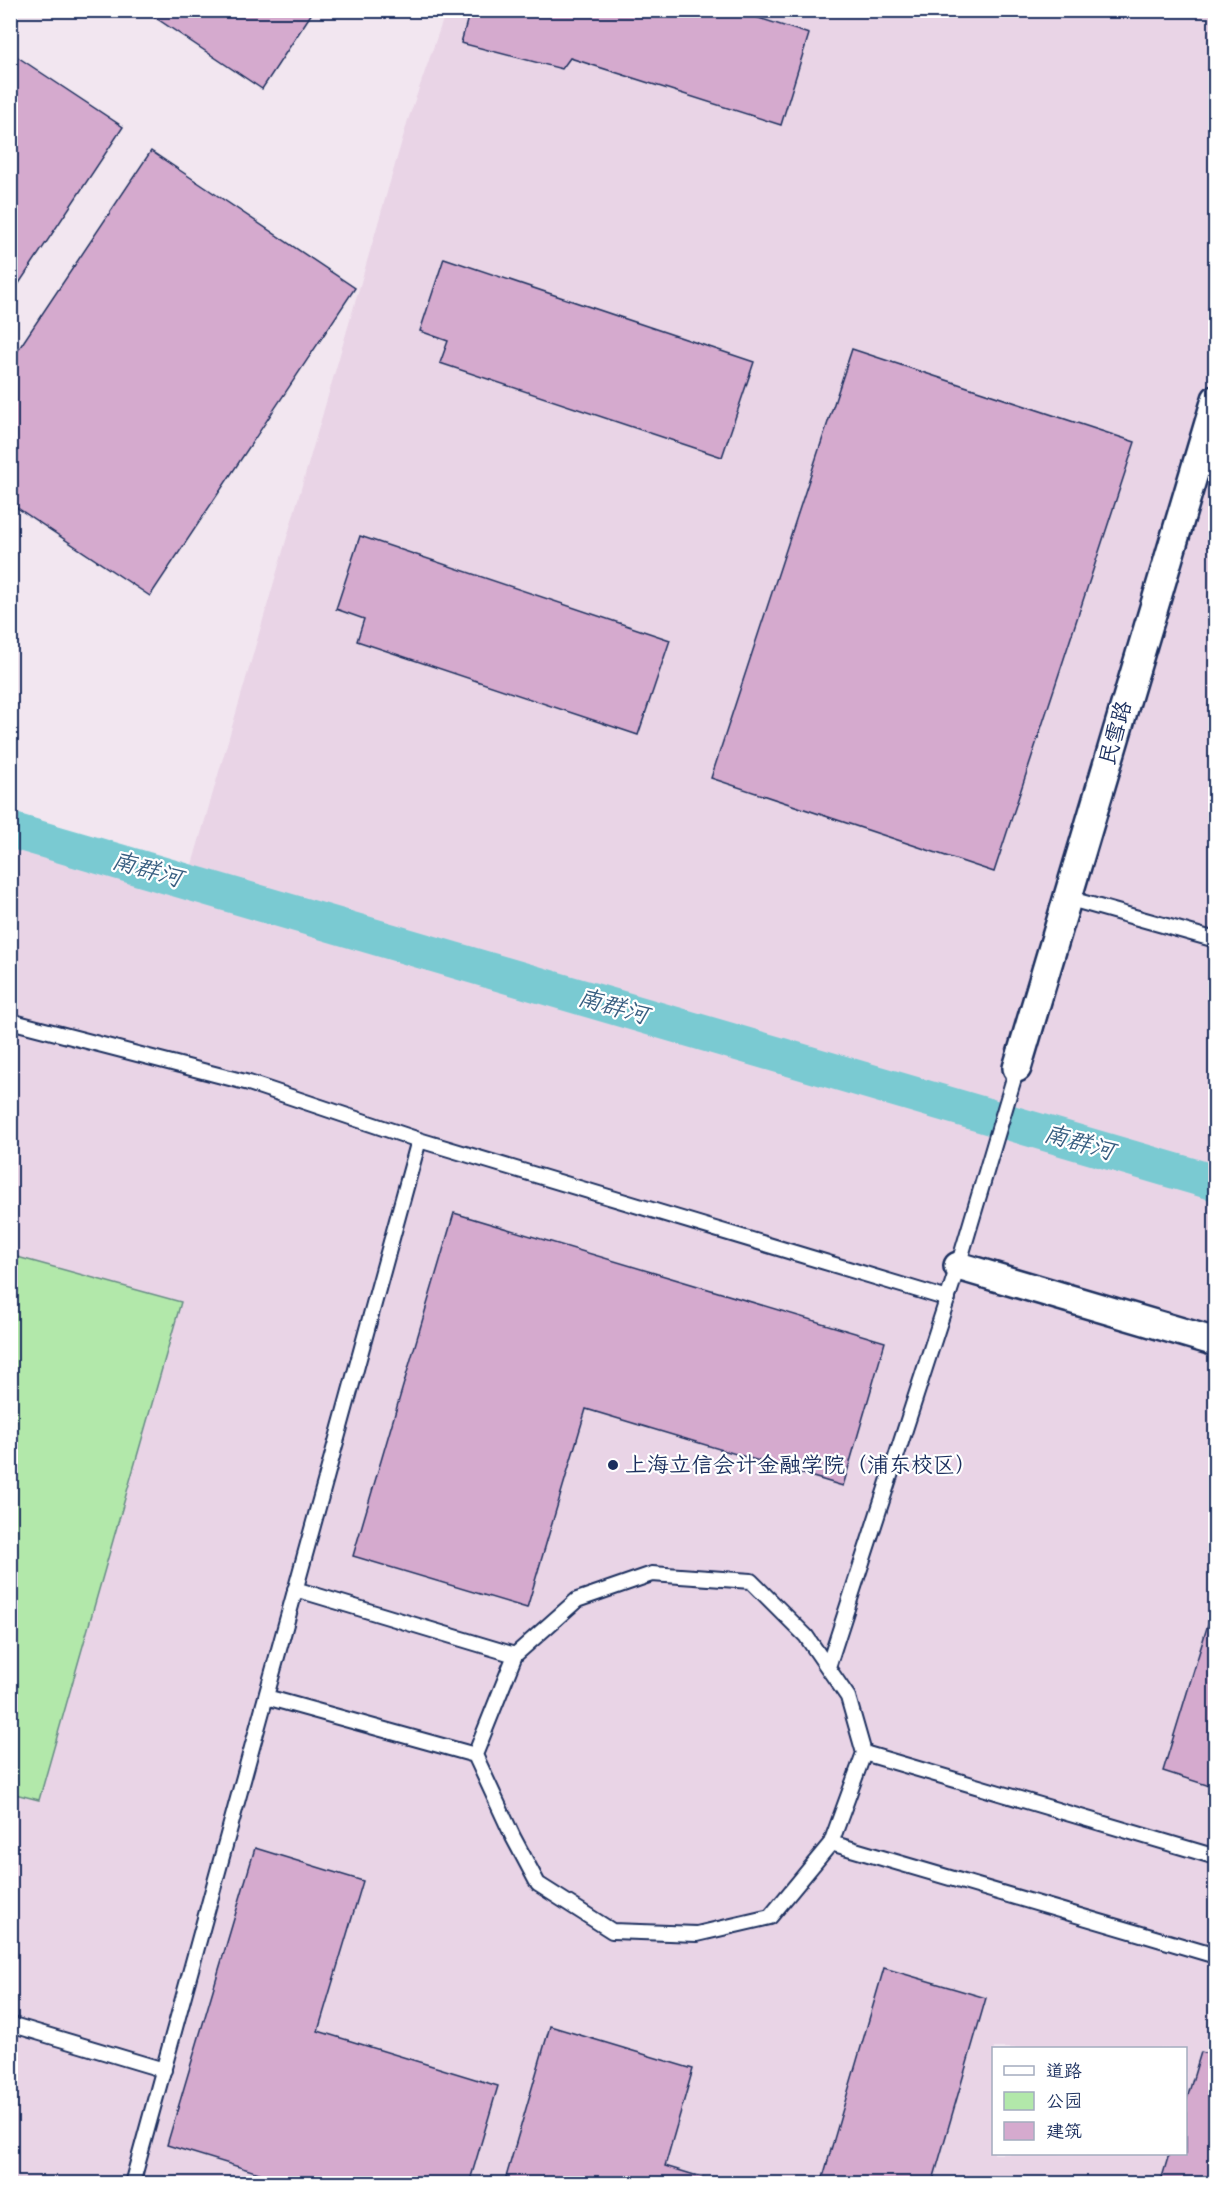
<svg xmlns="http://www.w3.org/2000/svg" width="1226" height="2194" font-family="'Architects Daughter','LXGW WenKai TC',sans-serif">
  <rect width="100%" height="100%" fill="#f2e6f0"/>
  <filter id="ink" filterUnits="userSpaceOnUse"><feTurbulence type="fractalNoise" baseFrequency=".0167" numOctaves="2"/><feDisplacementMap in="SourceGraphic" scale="12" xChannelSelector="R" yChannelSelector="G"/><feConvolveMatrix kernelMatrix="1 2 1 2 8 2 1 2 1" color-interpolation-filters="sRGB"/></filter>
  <g filter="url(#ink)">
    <path fill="#e9d4e6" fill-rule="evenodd" d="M446 11H1215V2183H11L10 830 187 882 408 120ZM994 2048H1186V2154H994Z"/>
    <path fill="#b2e8aa" stroke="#668c84" stroke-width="1.5" d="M10 1255 181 1302 39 1800 11 1793Z"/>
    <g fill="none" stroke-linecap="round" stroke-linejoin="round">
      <path stroke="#7acad2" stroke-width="36" d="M10 830 1216 1183"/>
    </g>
    <path fill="#d5aace" stroke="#1b2f5e" stroke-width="1.5" d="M144 10H314L262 89Z
      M470 10H734L809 34 781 125 570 58 562 69 461 43Z
      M10 52 123 127 10 297Z
      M151 151 355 288 150 596 10 503V362Z
      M444 258 754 362 722 457 440 363 448 341 420 331Z
      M852 349 1135 442 994 872 711 778Z
      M360 536 670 640 638 735 357 641 364 619 336 609Z
      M454 1213 885 1342 843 1486 586 1409 527 1608 353 1556Z
      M1216 1598V1788L1163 1771Z
      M255 1848 363 1881 318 2031 498 2086 469 2184H295L167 2145Z
      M884 1968 986 1998 932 2184H821Z
      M550 2026 693 2069 665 2166 724 2184H504Z
      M1201 2052 1216 2056V2184H1160L1169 2154H1186V2102Z"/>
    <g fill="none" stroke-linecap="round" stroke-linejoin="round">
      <g stroke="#1b2f5e" stroke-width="18">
        <path id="lane" d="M1067 898 1216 940
          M10 1021 249 1083 419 1140 948 1299
          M652 1574 751 1581 806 1636 848 1697 864 1753 831 1843 770 1917 697 1934 612 1931 538 1884 513 1837 475 1755 515 1655 577 1600Z
          M295 1589 515 1655
          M828 1667 958 1266 1017 1068
          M266 1697 475 1755
          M864 1753 1216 1857
          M831 1843 1216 1956
          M10 2024 164 2070
          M132 2184 419 1140"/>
      </g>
      <g stroke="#1b2f5e" stroke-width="32">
        <path id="street" d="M1017 1068 1216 399
          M958 1266 1216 1342"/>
      </g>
      <use href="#lane" stroke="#fff" stroke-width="14"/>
      <use href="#street" stroke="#fff" stroke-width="27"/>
    </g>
  </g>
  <circle fill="#1b2f5e" stroke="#fff" stroke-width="2" cx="613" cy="1465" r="6"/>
  <g text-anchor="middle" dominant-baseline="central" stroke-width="4.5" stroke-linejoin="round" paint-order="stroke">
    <g font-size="22" fill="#1b2f5e" stroke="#fff">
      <text transform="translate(1116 733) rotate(-74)">民雪路</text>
    </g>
    <g font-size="22" fill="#1b2f5e" stroke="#fff" text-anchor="start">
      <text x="625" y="1465">上海立信会计金融学院（浦东校区）</text>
    </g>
    <g font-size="24" font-style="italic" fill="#385e81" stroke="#fff">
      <text transform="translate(147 870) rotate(16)">南群河</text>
      <text transform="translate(613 1007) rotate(16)">南群河</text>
      <text transform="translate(1079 1143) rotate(16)">南群河</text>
    </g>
  </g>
  <rect width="1226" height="2194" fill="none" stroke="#fff" stroke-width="36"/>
  <rect x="18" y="18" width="1190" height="2158" fill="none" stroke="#1b2f5e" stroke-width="2" filter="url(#ink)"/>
  <rect x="992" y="2047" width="195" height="108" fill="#ffffff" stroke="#a4acbf" stroke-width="1.5"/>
  <rect x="1004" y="2066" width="30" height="9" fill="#ffffff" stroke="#a4acbf" stroke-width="1.5"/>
  <text x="1046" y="2077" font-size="18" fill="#1b2f5e">道路</text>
  <rect x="1004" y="2092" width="30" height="18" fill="#b2e8aa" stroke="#a4acbf" stroke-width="1.5"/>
  <text x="1046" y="2107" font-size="18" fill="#1b2f5e">公园</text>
  <rect x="1004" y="2122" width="30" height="18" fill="#d5aace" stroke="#a4acbf" stroke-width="1.5"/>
  <text x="1046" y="2137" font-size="18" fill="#1b2f5e">建筑</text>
</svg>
